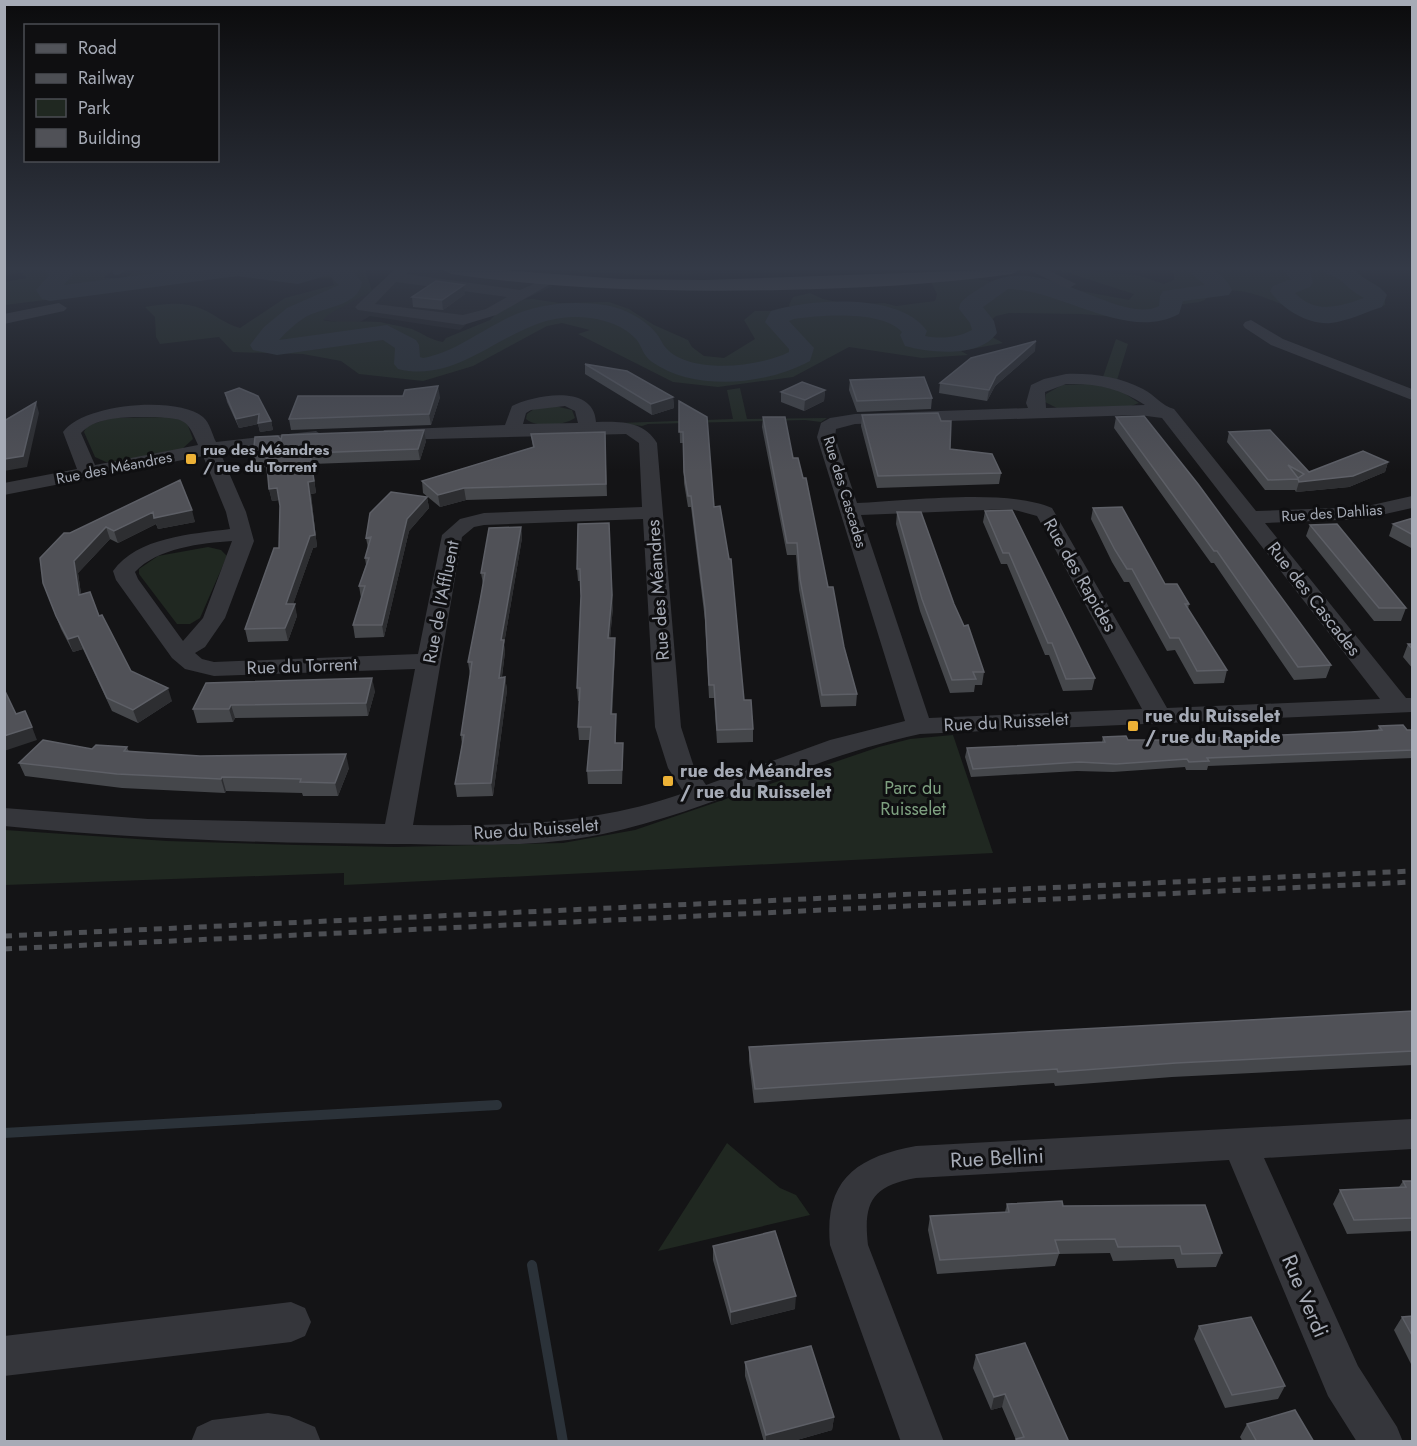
<svg xmlns="http://www.w3.org/2000/svg" width="1417" height="1446" font-family="Jost,sans-serif">
  <rect width="100%" height="100%" fill="#141416"/>
  <path fill="#202023" d="M396 269H425L553 286 489 316 469 322 460 330 370 316 355 325 319 319 377 286Z"/>
  <path fill="#202821" d="M5 269H114L103 278H124L135 272 179 269H365L372 291 329 314 323 320C342 324 361 320 380 322 384 323 409 328 412 329 424 334 430 340 443 342L446 338 490 320 504 306 515 300 533 299 559 303 609 302 629 309 654 325 688 340 692 347 704 356 724 358 755 339 744 320 755 311H792L789 305 793 297 810 293 823 299 851 305 884 303 896 306 935 301 937 294 930 280 965 277 994 282 1033 279 1049 285 1129 300 1134 294 1056 269 1137 275 1164 284 1174 280V275L1169 269H1347L1377 290 1385 299V305C1368 312 1329 320 1312 316 1283 308 1244 281 1214 294 1209 295 1206 300 1202 301 1192 305 1180 301 1171 310L1173 315 1157 320 1081 314 1009 313 996 316 988 323 985 333 1003 343 961 351 968 355 922 358 849 347 793 377 718 387 673 382 578 334 590 330 562 323 547 326 473 366 423 381 359 374 341 361 303 354 233 352 219 337 160 344 156 337 155 317 145 307C165 304 183 301 202 309 216 315 223 323 240 328L285 298 334 285 332 278 281 280 258 275 229 277 5 305V282L27 278 22 273 5 275Z
    M538 269 687 273 884 269 644 275Z
    M1116 339 1128 344 1117 380 1103 377Z
    M1092 384 1121 391 1139 403 1131 406 1057 408 1045 402 1046 394 1062 385Z
    M740 388 747 419 827 418 821 422 805 420 648 424 642 426 619 423 733 419 727 390Z
    M555 406 572 410 575 418C563 426 537 428 526 419L527 414 534 409Z
    M176 417 187 423 193 439 182 449 117 462H106L95 457 84 432 87 426 111 418Z
    M208 547 221 550 227 556 200 618 190 624H177L139 574V569L158 556Z
    M953 735 993 853 344 885V873L5 885V830L167 841 297 845 396 847 563 843 635 830 879 747 910 739Z
    M727 1143 780 1188 796 1195 810 1215 658 1251Z"/>
  <g fill="none" stroke-linecap="round" stroke-linejoin="round">
    <path stroke="#2b3239" stroke-width="10" d="M4 1133 497 1105
      M532 1265 563 1442"/>
    <path fill="#2b3239" fill-rule="evenodd" d="M43 269H70L73 274 64 285 188 269H351L362 282C359 307 321 307 304 318 295 324 286 332 279 340L387 325 416 340 419 345 420 357 423 358C451 353 473 336 498 323 531 304 567 300 604 305 622 307 645 319 656 333 660 337 662 344 666 348 690 375 760 367 789 352V349L765 322 771 311C811 299 900 292 927 331L925 336C941 339 957 338 972 330L970 323 959 309 960 304C966 296 974 292 982 287 1038 247 1118 327 1159 306L1160 296 1163 291 1205 285 1186 269C1208 269 1221 268 1232 290L1229 295 1183 301 1179 314C1127 342 1063 290 1008 289L983 307 994 321 997 333C980 358 930 353 905 346L900 335 902 332C882 310 821 315 794 319L789 321 814 348 810 361C766 385 695 392 652 362 643 356 642 346 636 339 621 323 599 318 578 317 511 314 466 386 398 369L394 364 395 348 383 340 277 355 253 350 250 345 264 327 287 308 339 285 329 275 298 284 237 276 50 301 42 299 36 290 49 275Z
      M1282 269 1310 270 1313 282 1310 287 1295 293C1316 315 1340 306 1364 298 1353 292 1348 287 1339 279 1332 274 1326 276 1321 269H1354C1363 281 1379 283 1387 295L1382 307C1366 312 1348 321 1331 323 1308 325 1282 309 1270 291L1273 286 1291 279Z"/>
    <path fill="#35363b" fill-rule="evenodd" d="M112 269H128L118 275 113 274Z
      M395 269H411L406 274 520 290 547 278 554 282 496 315 463 325 358 310 355 307 358 304ZM396 282 507 297 486 309 463 315 375 304Z
      M1027 269H1046L1076 284 1069 288 1064 287Z
      M59 303 67 308 64 311 4 324V314Z
      M1251 320 1283 339 1412 389V400L1271 345 1245 328 1243 325 1245 322Z
      M1066 374C1092 373 1120 377 1143 389 1155 395 1162 406 1174 409L1256 511 1363 507 1412 496V508L1363 519 1265 523 1406 698H1412V712L920 734C811 757 712 811 603 834 533 849 460 844 388 844 260 843 132 839 4 826V808L148 819 385 824 415 669 214 676 185 669 172 658 116 580 113 571C137 537 192 534 230 529L226 512 203 456 4 495V483L77 469 63 432C82 404 177 395 203 417 210 423 212 434 216 442L316 431 325 437 316 443 220 452 246 512 254 541 225 618 205 647 195 653 202 659 214 662 418 654 442 535 460 519 484 513 642 507 639 443 626 434 391 440 382 434 384 430 505 425 512 406C534 395 594 383 596 422 620 421 644 421 657 443L681 727 694 767 706 785 830 740 905 721 817 437 821 423 830 418 855 414 1028 408 1026 403 1031 385 1044 379ZM1066 384C1095 383 1120 388 1145 405L1046 408 1045 392ZM565 406 575 411 578 423 523 424 526 413 531 410ZM1139 415 1162 418 1380 699 1167 708 1052 508C1008 488 908 501 857 503L835 437 836 429 855 424ZM155 417C184 419 187 418 198 445L95 465 81 433C97 415 133 417 155 417ZM1011 509 1037 516 1142 709 929 718 861 515ZM643 519 655 727 668 768 684 793C593 825 508 826 413 825L462 537 474 527 484 525ZM232 541 203 618 183 641 138 579 135 572C157 548 202 543 232 541Z
      M1412 1119V1149L1264 1158 1358 1366 1397 1427 1403 1442H1357L1328 1396 1229 1160 916 1178C872 1186 863 1202 868 1245L944 1442H901L830 1245C824 1180 856 1157 916 1146Z
      M291 1302 305 1308 311 1322 305 1336 291 1342 4 1376V1336Z
      M268 1413 289 1416 315 1427 321 1442H191L197 1427 212 1420Z"/>
    <path fill="#515359" fill-rule="evenodd" d="M442 269H489L621 279 705 280 1021 269 1012 274C935 285 859 288 781 290 670 292 561 290 451 274Z"/>
    <path stroke="#4c4e53" stroke-width="5" stroke-dasharray="8 7" stroke-linecap="butt" d="M4 936 1412 871
      M4 949 1412 882"/>
  </g>
  <path fill="#45474b" d="M465 294 443 310 413 307 412 297Z
    M1035 351 995 386 987 401 939 393 940 383Z
    M585 364 673 397 674 408 652 415 585 374Z
    M850 380 932 398 931 409 857 412 849 390Z
    M825 390 824 401 804 411 781 402V392Z
    M225 393 271 421 273 430 260 432 258 424 239 428 227 402Z
    M440 397 431 425 291 430 289 419Z
    M679 401 714 507 744 700 753 729V742L717 743 714 698H709L705 620 691 507H688L684 483 683 443H680Z
    M862 415 950 449 1001 473 999 484 877 488 861 426Z
    M763 417 793 458 857 694 856 706 821 707 799 590 796 555H787L762 427Z
    M1116 417 1331 665 1326 678 1294 680 1214 563H1211L1114 428Z
    M605 432 607 496 466 500 440 507 423 493 422 481 533 447 531 434Z
    M1229 432 1309 472 1388 462 1385 472 1349 487 1296 492 1295 490H1265L1227 442Z
    M426 441 420 460 312 464 316 493 311 494 317 547 313 548 293 604 297 616 288 641 248 642 245 629 279 548 280 506 279 500 272 501 269 489 267 467 256 468 253 456Z
    M180 480 195 522 158 529 156 524 118 543 110 539 78 573 81 594 99 616 131 671 172 701 138 723 112 711 83 649 73 652 61 629 43 583 70 533Z
    M427 497 429 508 409 531 384 637 355 638 353 625 361 598 359 586 366 565 365 558 368 548 366 538Z
    M1093 508 1165 584 1189 604 1188 609 1227 670 1224 683 1194 684 1175 650 1167 651 1129 582H1124L1112 562 1091 519Z
    M985 511 1095 678 1092 690 1063 691 1049 655H1045L1007 564H1001L983 522Z
    M897 512 954 604 984 672 982 685H975L974 692 950 693 920 611 896 524Z
    M1413 518V549L1389 536 1393 524Z
    M578 524 613 607 610 638H615V650L612 714H616V743L623 756 622 784H588L587 771 590 740H579L578 727 579 701H578L577 688 581 596 580 581H578L577 569Z
    M1310 525 1406 608 1401 621H1374L1306 536Z
    M521 527 522 538 504 644 505 652 502 677H505L507 690 493 796 457 797 455 784 462 745 461 735 470 675 468 662 483 584 481 573Z
    M1408 644H1413V669L1403 657Z
    M206 683 375 691 368 716 235 718 233 722 197 723 193 709Z
    M1379 726 1407 730H1413V758L1208 766 1207 770H1186L1185 767 1113 772 1077 771 971 777 965 757 967 748 1102 742 1103 737 1128 740H1164L1351 732 1378 730Z
    M127 747 129 752 349 768 338 796H303L302 793 226 791 225 793 122 788 25 776 19 763 92 749Z
    M1413 1011V1065L1172 1077 1055 1086 1054 1083 754 1103 749 1061V1047Z
    M1403 1181H1413V1231L1347 1234 1333 1204 1340 1190 1399 1187Z
    M1007 1204 1063 1206 1222 1253 1216 1267 1177 1268 1174 1259 1113 1261 1110 1253 1059 1254 1055 1266 937 1274 928 1230 930 1216 1005 1212Z
    M713 1246 795 1309 731 1325 713 1260Z
    M1413 1316V1368L1394 1330 1402 1317Z
    M1199 1326 1285 1386 1278 1399 1225 1408 1194 1339Z
    M976 1355 1069 1442H1015L1016 1440 1002 1407 991 1410 973 1368Z
    M745 1362 834 1417 832 1430 790 1442H764L745 1376Z
    M1247 1424 1314 1442H1243L1240 1437Z"/>
  <path fill="#2d2e31" d="M464 285 465 294 443 310 442 300Z
    M1036 341 1035 351 995 386 987 401 989 390 996 376Z
    M438 386 440 397 431 425 429 414Z
    M825 390 824 401 804 411 805 400Z
    M673 397 674 408 652 415 651 404Z
    M36 402 39 413 27 467 4 471V459Z
    M259 414 271 421 273 430 260 432 258 424 239 428 236 419Z
    M424 430 426 441 420 460 418 449Z
    M310 453 316 493 311 494 317 547 313 548 289 616 286 604 310 536 308 482Z
    M1388 462 1385 472 1349 487 1296 492 1299 482Z
    M277 488 280 500 272 501 269 489Z
    M464 488 466 500 440 507 438 495Z
    M427 497 429 508 409 531 384 637 382 625 407 519Z
    M192 510 195 522 158 529 154 518Z
    M153 512 156 524 118 543 114 531Z
    M609 523 613 607 609 650 608 638Z
    M106 527 110 539 78 573 83 607 79 595 74 561Z
    M521 527 522 538 504 644 505 652 500 690 499 678 501 640Z
    M295 604 297 616 288 641 285 628Z
    M78 636 83 649 73 652 68 639Z
    M615 638V650L612 727 611 714Z
    M505 677 507 690 493 796 491 783Z
    M372 678 375 691 368 716 366 703Z
    M168 688 172 701 138 723 133 710Z
    M231 705 235 718 233 722 229 709Z
    M32 727 37 740 4 751V736Z
    M346 754 349 768 338 796 335 783Z
    M222 777 226 791 225 793 221 779Z
    M796 1296 795 1309 731 1325V1312Z
    M1005 1394 1002 1407 991 1410 994 1397Z
    M834 1417 832 1430 790 1442H766V1435Z"/>
  <path fill="#505157" stroke="#5d5f66" stroke-width="1.5" fill-rule="evenodd" d="M436 281 464 285 442 300 412 297Z
    M1036 341 996 376 989 390 940 383 971 358Z
    M585 364 627 371 673 397 651 404Z
    M924 377 932 398 857 401 850 380 902 378Z
    M802 382 825 390 805 400 781 392Z
    M438 386 429 414 289 419 298 396H403L405 390Z
    M239 388 258 396 271 421 258 423 259 414 236 419 225 393Z
    M679 401 707 417 714 507 720 506 729 559H731L744 700H751L753 729 717 730 714 685H709L705 608 691 496H688L684 472 683 432H679Z
    M36 402 23 456 4 459V421Z
    M938 413 941 421H951L950 449 992 454 1001 473 878 476 862 415Z
    M1144 416 1198 484 1331 665 1298 667 1217 551H1214L1116 417Z
    M763 417H785L793 458H798L803 478H806L828 587H833L844 647 857 694 822 695 800 579 797 543H787Z
    M424 430 418 449 310 453 314 481 308 482 315 535 310 536 286 604H295L285 628 245 629 274 548H279L280 506 277 488 269 489 266 455 253 456 255 437 278 436 281 440 282 435Z
    M1270 430 1309 472 1363 451 1388 462 1353 476 1299 482 1298 479 1268 480 1229 432ZM1288 465 1304 474 1298 478Z
    M605 432 606 484 464 488 438 495 422 481 534 447 531 434Z
    M180 480 192 510 154 518 153 512 114 531 106 527 74 561 79 595 90 592 99 616 102 615 131 671 168 688 133 710 107 698 78 636 68 639 56 616 43 583 40 558 64 533H70Z
    M391 492 427 497 407 519 382 625H353L365 586H359L369 558H365L371 537 366 538 370 513Z
    M1122 507 1165 584H1177L1189 604H1185L1227 670 1197 671 1179 638H1170L1132 569H1127L1115 550 1093 508Z
    M1012 510 1095 678 1066 679 1052 643H1048L1009 553H1003L985 511Z
    M897 512H921L954 604 964 626 968 625 984 672H973L976 679 952 680 922 599Z
    M1413 518V535L1393 524Z
    M609 523 612 595 608 638H615L611 714H616L615 743H623L622 770 587 771 591 727H578L580 688H577L581 596 580 569H577L578 524Z
    M1337 524 1406 608H1379L1310 525Z
    M521 527 501 640H504L499 678 505 677 491 783 455 784 464 735H461L472 662H468L480 601 485 573H481L489 528Z
    M1408 644H1413V650Z
    M372 678 366 703 231 705 229 709H193L206 683Z
    M4 689 16 714 25 711 32 727 4 736Z
    M1403 725 1407 730H1413V750L1207 758 1209 761 1189 762 1187 759 1116 764 1079 762 973 769 967 748 1105 742 1103 737 1126 736 1128 740H1164L1351 732 1382 730 1379 726Z
    M43 740 92 749 96 745 127 747 124 751 200 756 346 754 335 783 300 782 301 779 222 777 221 779 117 774 19 763Z
    M1413 1011V1051L1176 1063 1058 1072 1057 1069 755 1089 749 1047Z
    M1403 1181H1413V1218L1354 1220 1340 1190 1406 1187Z
    M1062 1201 1063 1206 1205 1205 1222 1253 1182 1254 1180 1246 1118 1247 1115 1239 1055 1240 1059 1253 940 1260 930 1216 1009 1212 1007 1204Z
    M775 1231 796 1296 731 1312 713 1246Z
    M1413 1316V1337L1402 1317Z
    M1251 1317 1285 1386 1232 1395 1199 1326Z
    M1025 1343 1069 1442H1017L1016 1439 1024 1437 1005 1394 994 1397 976 1355Z
    M811 1346 834 1417 766 1435 745 1362Z
    M1295 1410 1314 1442H1257L1247 1424Z"/>
  <linearGradient id="sky" x2="0" y2="1"><stop stop-color="#0b0b0c"/><stop offset="0.57" stop-color="#343a47"/><stop offset="1" stop-color="#343a47" stop-opacity="0"/></linearGradient>
  <rect width="1417" height="471" fill="url(#sky)"/>
  <g fill="#ecb136" stroke="#0f0f11" stroke-width="2">
    <rect x="185" y="453" width="12" height="12" rx="3"/>
    <rect x="1127" y="720" width="12" height="12" rx="3"/>
    <rect x="662" y="775" width="12" height="12" rx="3"/>
  </g>
  <g text-anchor="middle" dominant-baseline="central" stroke-width="6" stroke-linejoin="round" paint-order="stroke">
    <g font-size="15" font-weight="bold" fill="#a6abb6" stroke="#0f0f11" text-anchor="start">
      <text x="203" y="450">rue des Méandres<tspan x="203" dy="17">/ rue du Torrent</tspan></text>
    </g>
    <g font-size="15" fill="#a6abb6" stroke="#0f0f11">
      <text transform="translate(114 468) rotate(-11)">Rue des Méandres</text>
      <text transform="translate(845 492) rotate(73)">Rue des Cascades</text>
      <text transform="translate(1332 513) rotate(-4)">Rue des Dahlias</text>
    </g>
    <g font-size="18" fill="#a6abb6" stroke="#0f0f11">
      <text transform="translate(1080 575) rotate(60)">Rue des Rapides</text>
      <text transform="translate(658 590) rotate(-94)">Rue des Méandres</text>
      <text transform="translate(1314 599) rotate(52)">Rue des Cascades</text>
      <text transform="translate(441 602) rotate(-79)">Rue de l'Affluent</text>
      <text transform="translate(302 666) rotate(-2)">Rue du Torrent</text>
      <text transform="translate(1006 722) rotate(-3)">Rue du Ruisselet</text>
      <text transform="translate(536 829) rotate(-4)">Rue du Ruisselet</text>
    </g>
    <g font-size="18" font-weight="bold" fill="#a6abb6" stroke="#0f0f11" text-anchor="start">
      <text x="1145" y="716">rue du Ruisselet<tspan x="1145" dy="21">/ rue du Rapide</tspan></text>
      <text x="680" y="771">rue des Méandres<tspan x="680" dy="21">/ rue du Ruisselet</tspan></text>
    </g>
    <g font-size="18" fill="#7ea080" stroke="#0f0f11">
      <text x="913" y="788">Parc du<tspan x="913" dy="21">Ruisselet</tspan></text>
    </g>
    <g font-size="21" fill="#a6abb6" stroke="#0f0f11">
      <text transform="translate(997 1158) rotate(-3)">Rue Bellini</text>
      <text transform="translate(1305 1296) rotate(67)">Rue Verdi</text>
    </g>
  </g>
  <rect width="1417" height="1446" fill="none" stroke="#a6abb6" stroke-width="12"/>
  <rect x="24" y="24" width="195" height="138" fill="#0f0f11" stroke="#4b4d53" stroke-width="1.5"/>
  <rect x="36" y="44" width="30" height="9" fill="#515359" stroke="#4b4d53" stroke-width="1.5"/>
  <text x="78" y="54" font-size="18" fill="#a6abb6">Road</text>
  <rect x="36" y="74" width="30" height="9" fill="#4c4e53" stroke="#4b4d53" stroke-width="1.5"/>
  <text x="78" y="84" font-size="18" fill="#a6abb6">Railway</text>
  <rect x="36" y="99" width="30" height="18" fill="#202821" stroke="#4b4d53" stroke-width="1.5"/>
  <text x="78" y="114" font-size="18" fill="#a6abb6">Park</text>
  <rect x="36" y="129" width="30" height="18" fill="#505157" stroke="#4b4d53" stroke-width="1.5"/>
  <text x="78" y="144" font-size="18" fill="#a6abb6">Building</text>
</svg>
